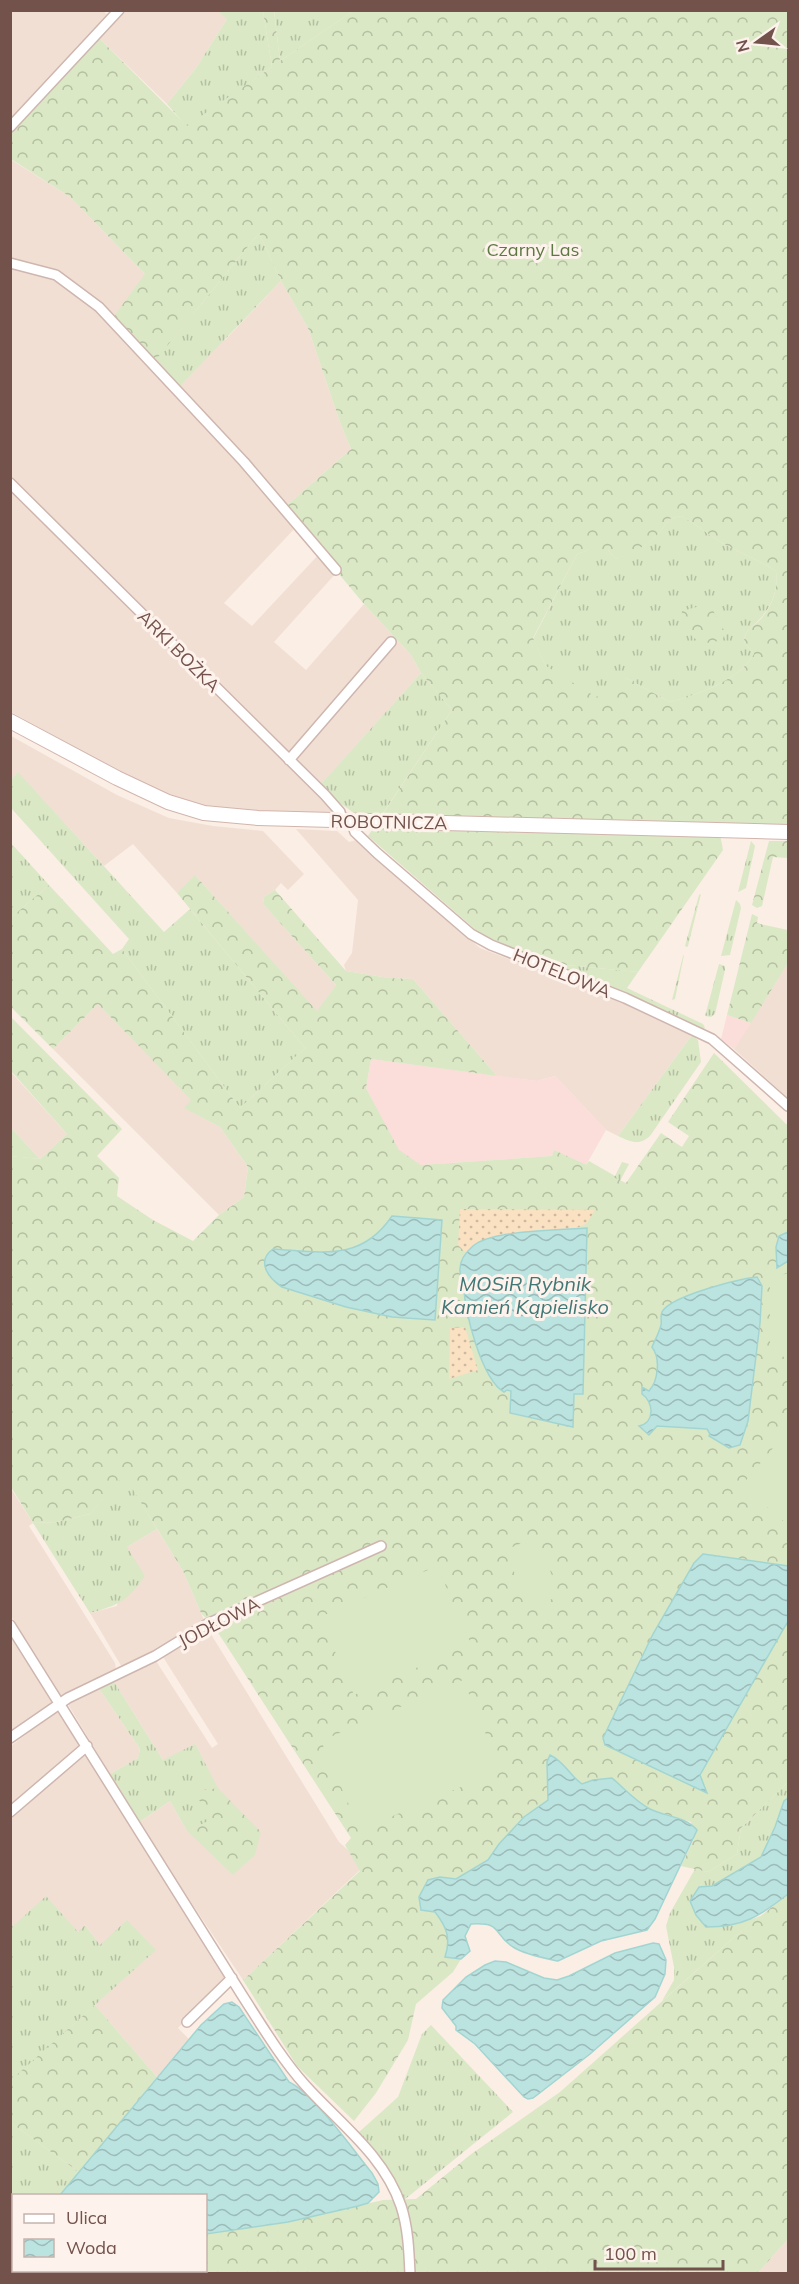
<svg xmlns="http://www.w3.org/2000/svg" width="799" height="2284" font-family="Mulish,sans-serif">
  <defs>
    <pattern id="grass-tufts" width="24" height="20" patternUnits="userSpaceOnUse" patternTransform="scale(1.5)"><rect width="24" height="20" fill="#dae8c5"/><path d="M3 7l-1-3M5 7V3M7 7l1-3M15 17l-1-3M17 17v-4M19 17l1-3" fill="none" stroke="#b5bfa2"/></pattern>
    <pattern id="forest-crowns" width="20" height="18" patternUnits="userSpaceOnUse" patternTransform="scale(1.5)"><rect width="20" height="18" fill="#dae8c5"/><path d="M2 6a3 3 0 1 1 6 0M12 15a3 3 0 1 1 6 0" fill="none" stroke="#b5bfa2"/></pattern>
    <pattern id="sand-dots" width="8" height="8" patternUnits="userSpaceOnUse" patternTransform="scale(1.5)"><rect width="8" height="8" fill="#f9e1c2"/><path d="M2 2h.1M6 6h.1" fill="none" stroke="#ceb9a0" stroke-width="1.8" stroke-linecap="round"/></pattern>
    <pattern id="water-waves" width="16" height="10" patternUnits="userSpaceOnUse" patternTransform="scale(1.5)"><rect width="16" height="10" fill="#bbe4e1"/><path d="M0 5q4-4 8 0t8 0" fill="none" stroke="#9cbbb9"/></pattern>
  </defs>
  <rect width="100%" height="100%" fill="#fbeee5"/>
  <path fill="#f2dfd4" d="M11 11H103L108 15 11 120Z
    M125 11H218L226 16 227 19 196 68 167 104 99 38Z
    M10 159 70 197 145 274 225 340 281 281 308 328 341 425 351 449 284 508 298 525 224 603 252 626 321 552 337 572 274 642 306 670 364 604 411 655 421 673 315 791 333 810 331 815 215 810 162 796 11 712Z
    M11 736 117 795 169 818 213 826 263 831 304 874 288 890 281 883 275 890 264 897 263 904 336 985 317 1012 196 876 177 893 133 844 104 866 18 773 11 780Z
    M296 829 337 831 349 842 356 840 480 948 616 1000 692 1035 618 1136 606 1130 555 1076 537 1081 497 1076 413 979 389 978 346 971 344 965 352 953 358 900Z
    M788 963V1098L734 1049Z
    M98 1004 192 1100 185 1108 220 1127 248 1167 244 1197 219 1215 53 1049Z
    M10 1071 67 1134 40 1159 11 1128Z
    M10 1487 33 1523 29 1526 115 1663 116 1669 114 1672 61 1698 11 1616Z
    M157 1529 183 1571 204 1620 158 1651 123 1669 90 1613 117 1606 127 1547Z
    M209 1631 339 1842 348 1850 360 1870 243 1980 138 1823 170 1801 187 1831 163 1760 113 1680 156 1661 212 1748 218 1744 163 1657Z
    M10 1633 53 1703 10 1735Z
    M98 1687 140 1749 138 1758 110 1774 69 1706V1702Z
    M57 1710 80 1746 11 1809V1746Z
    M84 1753 226 1974V1978L178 2028 189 2039 157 2077 95 2005 155 1950 100 1945 85 1925 78 1932 12 1926 11 1923V1815Z
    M788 2239V2273H758Z"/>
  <path fill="#fbddda" d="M727 1015 751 1023 734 1049 721 1039Z
    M371 1059 537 1081 555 1076 606 1130 586 1165 554 1150 552 1156 421 1165 399 1151 366 1088Z"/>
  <path fill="url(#grass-tufts)" d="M274 10 353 11 280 61Z
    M218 11H263L272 67 187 127 167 104 196 68 227 19Z
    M259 233 281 281 177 389 154 362Z
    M681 516C693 522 702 530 713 537 733 551 756 558 776 571 778 590 773 605 759 620 752 627 744 631 744 642L754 654C740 680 697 695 670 702L626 678 595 702 546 666 533 639 577 554 589 550H608L616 559C641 548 654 543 669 519Z
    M421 673 452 710 381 816 354 813 340 803H336L321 784Z
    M18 772 164 932 190 909 305 1048 240 1108 122 949 129 939 11 808V780Z
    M751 841 755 846 746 888 738 892Z
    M10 842 49 885 13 916 10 913Z
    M701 894 688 946 687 947 685 946 699 895Z
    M736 900 740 904 741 908 730 955 721 956Z
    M684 955 675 999 672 1000 683 956Z
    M546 963 638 972 627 988 703 1024 705 1028 702 1030Z
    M719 964 725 966V970L715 1014 711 1017 705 1016Z
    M692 1035 698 1040 701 1062 650 1136C639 1146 631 1142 618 1136Z
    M11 1128 40 1159 11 1156Z
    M589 1161 615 1176 622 1162 629 1164 620 1181 586 1165Z
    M124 1474 157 1529 127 1547 145 1576C128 1601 119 1605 90 1613L33 1523 57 1522 90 1514Z
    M113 1680 163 1760 195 1744 218 1788 194 1792 213 1819 187 1831 170 1801 138 1823 110 1774 138 1758 140 1749 98 1687Z
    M788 1782V1798L784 1801 775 1827 761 1857 712 1886 699 1887 737 1924 761 1916 731 1940 662 2001 674 1980V1967L666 1926 670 1913 695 1869 708 1872 737 1854 741 1828Z
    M46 1896 78 1932 85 1925 100 1945 127 1920 156 1950 11 2081 10 1923 13 1926Z
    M431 2025 513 2112 404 2200 383 2162 358 2133 398 2097 422 2034Z
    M11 2123 79 2172 60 2195 14 2196 13 2250 11 2252Z"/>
  <path fill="url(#forest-crowns)" fill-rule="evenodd" d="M263 11H274L280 61 353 11H788V827L720 834 723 850 638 972 546 963 498 945 477 931 368 836 452 710 421 673 411 655 364 604 284 508 351 449 341 425 308 328 281 281 259 233 154 362 114 316 145 274 70 197 11 159 10 133 99 38 187 126 272 67ZM681 516C693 522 702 530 713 537 733 551 756 558 776 571 778 590 773 605 760 620 752 627 744 631 744 642L754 654C740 680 697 695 670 702L626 678 596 697 546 666 533 638 577 554 589 550H608L616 559C641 549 654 543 669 519Z
    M700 606 711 607 725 632 723 639C702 648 694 640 681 624L682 611Z
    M769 841H788V858L773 857 762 906 757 908 752 905Z
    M195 875 317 1011 336 985 263 904 264 897 275 890 346 971 389 978 413 979 497 1076 371 1059 366 1088 399 1150 421 1165 552 1156 554 1150 626 1183 661 1133 682 1147 689 1136 668 1122 714 1053 786 1124H788V1566L703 1554 694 1563 603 1738 707 1792 700 1775 788 1621V1782L741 1828 737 1854 708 1872 681 1866 694 1839 691 1822 652 1810 593 1780 582 1784 571 1776 564 1764 548 1800 524 1817 499 1844 488 1860 456 1879 440 1877 428 1880 419 1897C438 1916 455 1928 445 1957L461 1959 453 1972 416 2004 408 2040 376 2093 354 2121 297 2066 243 1980 360 1871 345 1845 351 1838 215 1628 201 1613 183 1571 124 1475 90 1514 57 1522 33 1523 11 1487V1156L40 1159 67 1134 11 1071V1017L122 1129 97 1156 119 1178 117 1196 153 1220 193 1241 219 1215 244 1197 248 1167 220 1127 184 1108 191 1100 98 1004 53 1049 11 1007 10 913 13 916 49 885 113 954 122 949 240 1108 305 1048 177 893Z
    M752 914 758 917 757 923 760 924 788 930V963L751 1023 727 1015Z
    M218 1788 261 1832 255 1855 233 1875 187 1831 213 1819 193 1792Z
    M788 1894V2239L758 2273 161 2274 164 2271 206 2270V2234L288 2222 383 2200 416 2199 470 2155 560 2092 731 1940Z
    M95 2005 157 2077 79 2172 11 2123 10 2081Z
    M13 2250 14 2270 67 2271 68 2273H11V2252Z"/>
  <path fill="url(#sand-dots)" d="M460 1209 595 1210 587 1223 575 1229 503 1234 475 1244 466 1253 458 1245Z
    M465 1327 478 1370 449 1379 450 1328Z"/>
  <path fill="#dae8c5" d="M788 1273V1358H787L773 1353 770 1347V1279Z
    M788 1430V1525L742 1485Z
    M537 1537 560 1596 529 1608 505 1550Z
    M437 1566 471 1644 354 1695 320 1617Z
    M463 1680 501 1770 360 1830 321 1741Z"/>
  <path fill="url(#water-waves)" stroke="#a2d5d2" stroke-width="1.5" d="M392 1216 442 1220 435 1320 392 1317 346 1307 282 1287C268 1278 256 1261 273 1249 322 1252 361 1262 392 1216Z
    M587 1228 583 1394H574L573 1427 510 1413 511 1391 507 1390 504 1392C482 1380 464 1311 464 1287 464 1281 459 1276 460 1269 460 1259 466 1252 473 1246 492 1230 560 1230 587 1228Z
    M788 1232V1261L777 1268 776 1247 779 1236Z
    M757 1277 762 1286 760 1323 748 1421 740 1445 729 1448 709 1436 710 1434 707 1429 657 1426 649 1435 639 1426C655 1423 654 1402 642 1394V1387L649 1391C658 1381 661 1359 652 1347 655 1340 659 1333 661 1325 662 1321 660 1316 662 1312 670 1296 739 1279 757 1277Z
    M703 1554 788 1566V1621L700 1775 707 1793 605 1745 603 1738 653 1634 694 1563Z
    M550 1755C565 1762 569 1775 582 1784L593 1780 612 1778C625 1789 635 1801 650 1809 666 1817 685 1816 697 1830L655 1919 647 1930 601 1941 558 1961C544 1958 526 1955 513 1947 492 1933 503 1922 471 1924L465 1936 470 1951 461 1959 445 1957C451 1939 447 1927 435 1912L421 1910 419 1897 428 1880 440 1877 456 1879 488 1860 499 1844 524 1817 548 1800 547 1762Z
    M788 1798V1894C760 1916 744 1927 706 1927L696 1915 690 1901 699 1887 712 1886 761 1857 775 1827 784 1801Z
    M653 1943 659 1944 666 1960 665 1974 655 1997 590 2054 533 2098 528 2099 524 2097 475 2044 456 2030V2026L442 2008 443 2000 466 1977 485 1965 495 1961 506 1962 544 1978 557 1980 569 1976 615 1953Z
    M232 2002 239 2007 289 2082C312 2092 354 2151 372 2173L378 2184 379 2192 368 2203 358 2206 288 2222 206 2234V2196L60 2195 201 2025 224 2004Z
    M67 2271H164L161 2274H68Z"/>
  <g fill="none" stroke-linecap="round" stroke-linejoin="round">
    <g stroke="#ceb6af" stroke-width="12">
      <path id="street" d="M10 127 119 10
        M10 263 56 275 99 307 244 462 336 570
        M10 483 325 795 340 812 342 820
        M289 760 391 642
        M351 821 355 832 377 853 471 934 491 945 625 998 712 1039 788 1106
        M10 1625 242 1995C262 2026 281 2058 305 2085 339 2123 384 2155 401 2206 408 2227 409 2251 410 2274
        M10 1738 68 1698 155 1656 207 1624 381 1546
        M10 1812 87 1746
        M187 2022 232 1978"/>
    </g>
    <g stroke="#d1b5ad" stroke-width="16">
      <path id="secondary" d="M10 721 117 778 168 802 204 813 258 818 788 832"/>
    </g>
    <use href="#street" stroke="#fff" stroke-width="9"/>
    <use href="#secondary" stroke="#fff" stroke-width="14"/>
  </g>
  <g text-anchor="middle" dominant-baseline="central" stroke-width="6" stroke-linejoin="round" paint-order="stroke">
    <g font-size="18" fill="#5e7844" stroke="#fef3ec">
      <text x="533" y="249">Czarny Las</text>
    </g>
    <g font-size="18" fill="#73524c" stroke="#fef3ec">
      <text transform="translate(179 651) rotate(45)">ARKI BOŻKA</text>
      <text transform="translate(389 822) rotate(1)">ROBOTNICZA</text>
      <text transform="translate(562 973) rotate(22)">HOTELOWA</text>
      <text transform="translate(219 1622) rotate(-27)">JODŁOWA</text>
    </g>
    <g font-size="20" font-style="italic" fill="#407775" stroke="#fef3ec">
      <text x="525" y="1283">MOSiR Rybnik<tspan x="525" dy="23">Kamień Kąpielisko</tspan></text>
    </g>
  </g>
  <rect width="799" height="2284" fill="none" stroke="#73524c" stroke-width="24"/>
  <rect x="12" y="2194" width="195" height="78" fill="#fef3ec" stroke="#c6b3ac" stroke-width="1.5"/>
  <rect x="24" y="2214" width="30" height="9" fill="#ffffff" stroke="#c6b3ac" stroke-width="1.5"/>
  <text x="66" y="2224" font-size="18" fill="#73524c">Ulica</text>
  <rect x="24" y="2239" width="30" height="18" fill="url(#water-waves)" stroke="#c6b3ac" stroke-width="1.5"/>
  <text x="66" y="2254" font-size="18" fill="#73524c">Woda</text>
  <g transform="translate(757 42) rotate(255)" stroke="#fef3ec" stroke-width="4.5" paint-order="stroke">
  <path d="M0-4.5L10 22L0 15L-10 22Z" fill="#73524c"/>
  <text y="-9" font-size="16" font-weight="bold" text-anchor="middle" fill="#73524c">N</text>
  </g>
  <path d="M595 2260v9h128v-9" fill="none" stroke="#73524c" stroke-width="3"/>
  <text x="604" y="2260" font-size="18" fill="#73524c" stroke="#fef3ec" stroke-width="4.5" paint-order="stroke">100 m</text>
</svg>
